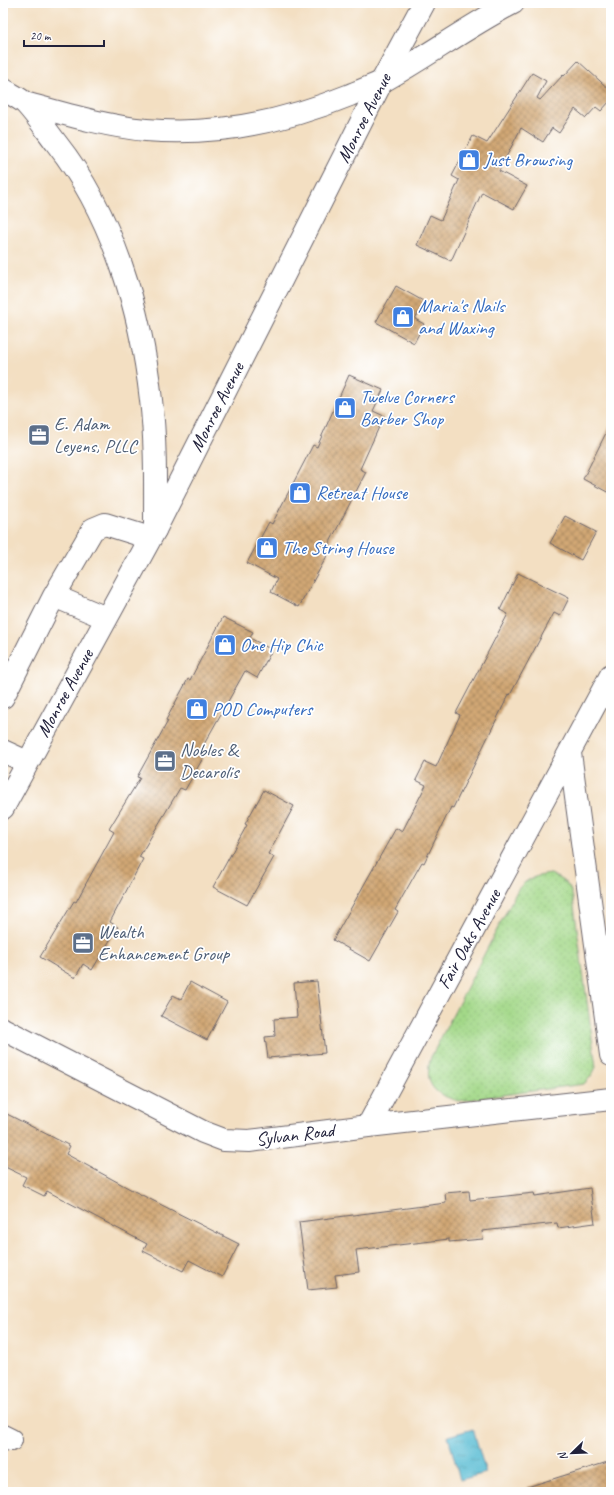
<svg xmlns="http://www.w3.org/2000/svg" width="614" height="1495" font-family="Caveat,sans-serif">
  <defs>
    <pattern id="grass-dots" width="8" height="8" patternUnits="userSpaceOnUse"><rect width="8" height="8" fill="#a3d888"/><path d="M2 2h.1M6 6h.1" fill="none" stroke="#8cb976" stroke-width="1.8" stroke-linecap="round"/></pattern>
    <pattern id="water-ripples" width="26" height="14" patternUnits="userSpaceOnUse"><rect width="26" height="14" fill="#53bad1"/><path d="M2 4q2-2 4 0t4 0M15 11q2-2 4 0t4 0" fill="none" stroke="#4497ab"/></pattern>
    <pattern id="building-cross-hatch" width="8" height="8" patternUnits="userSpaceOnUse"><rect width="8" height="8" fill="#d1a774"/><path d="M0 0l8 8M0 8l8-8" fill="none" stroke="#a98860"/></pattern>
  </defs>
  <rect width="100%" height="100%" fill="#fff"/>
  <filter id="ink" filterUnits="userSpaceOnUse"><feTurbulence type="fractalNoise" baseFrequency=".025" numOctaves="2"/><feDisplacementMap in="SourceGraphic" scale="8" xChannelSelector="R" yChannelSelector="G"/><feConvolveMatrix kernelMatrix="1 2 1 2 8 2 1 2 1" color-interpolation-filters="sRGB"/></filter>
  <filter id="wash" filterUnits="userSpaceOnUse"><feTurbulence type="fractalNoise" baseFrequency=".012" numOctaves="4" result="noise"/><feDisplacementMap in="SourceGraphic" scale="16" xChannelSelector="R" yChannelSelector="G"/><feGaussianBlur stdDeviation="0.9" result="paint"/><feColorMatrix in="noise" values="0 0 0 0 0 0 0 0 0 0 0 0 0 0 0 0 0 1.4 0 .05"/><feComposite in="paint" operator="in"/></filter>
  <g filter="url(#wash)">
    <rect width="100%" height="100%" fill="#f3dfc2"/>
    <path fill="url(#grass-dots)" stroke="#627d62" d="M551 874C565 882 570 883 573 899L596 1067 592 1075 584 1084 459 1101C434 1095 423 1084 431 1057L518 889C529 877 536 876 551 874Z"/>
    <path fill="url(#water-ripples)" stroke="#3a6e86" d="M473 1429 486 1473 460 1480 448 1436Z"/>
    <g id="blocks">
      <path fill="url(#building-cross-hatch)" d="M578 61 611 91V100L601 111 596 107 586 118 575 109 559 133 552 128 543 142 521 128 499 171 527 186 514 209 482 192 451 261 417 245 430 215 441 220 459 180 452 176 473 136 487 143 532 73 546 81 537 98 540 100 563 75 564 76Z
        M396 286 425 302 415 319 424 324 414 343 376 322Z
        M349 375 383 390 373 411 384 416 360 469 366 472 325 552 328 554 299 607 271 592 277 579 247 563 269 522 272 524 313 445 317 447Z
        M611 423V494L583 479Z
        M565 516 596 532 581 560 550 543Z
        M518 573 569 598 560 616 554 613 510 695 509 694 453 808 451 807 424 863 422 862 395 910 398 912 370 961 333 940 396 828 402 832 426 785 416 780 425 762 436 767 460 715 456 713 508 614 500 610Z
        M223 617 253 632 250 638 272 650 257 678 245 671 198 755 203 758 185 790 180 788 139 857 143 859 110 922 118 927 92 970 83 964 75 978 40 957 74 901 76 902 114 832 109 829 140 778 137 777 168 721 166 720 188 679 190 680Z
        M264 790 294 806 268 854 274 857 247 905 213 887 247 825 245 824Z
        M317 981 325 1053 268 1058 265 1037 275 1036 274 1019 297 1017 294 983Z
        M190 982 227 1002 207 1040 161 1016 173 995 181 999Z
        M3 1112 70 1146 66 1154 132 1190 239 1244 222 1277 189 1260 183 1271 143 1251 147 1244 47 1191 44 1196 22 1185 26 1177 3 1166Z
        M590 1188 595 1223 558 1228 557 1223 482 1231 483 1239 449 1242V1239L356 1250 359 1272 335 1275 337 1287 308 1290 299 1222 446 1203 445 1193 469 1191 470 1200 534 1193 535 1196Z
        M611 1461V1492H527V1487Z"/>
    </g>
  </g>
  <g filter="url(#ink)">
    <use href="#blocks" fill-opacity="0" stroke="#6b646a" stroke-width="1"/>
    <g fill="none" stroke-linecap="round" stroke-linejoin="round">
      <g stroke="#6b646a" stroke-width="24">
        <path id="minor" d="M3 89C10 94 20 98 26 104 37 116 47 131 57 144 113 215 141 311 151 400 156 442 155 486 155 530
          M25 103C65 114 105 126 146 130 215 136 286 121 350 95 361 90 373 86 383 81 428 56 468 26 513 3
          M54 596 93 529 105 524 150 538
          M3 697 54 596 106 618
          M3 751 27 762
          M570 753 611 1055
          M3 1029 203 1132 224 1140 249 1141 368 1126 611 1099
          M368 1126 611 675
          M3 1436 11 1440"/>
      </g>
      <g stroke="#6b646a" stroke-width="24">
        <path id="major" d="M3 808 155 530 382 81 424 3"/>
      </g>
      <use href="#minor" stroke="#fff" stroke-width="22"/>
      <use href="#major" stroke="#fff" stroke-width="22"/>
    </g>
  </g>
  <defs>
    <g id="shop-square" transform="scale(1.15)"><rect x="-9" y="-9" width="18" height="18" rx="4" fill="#3f7fe0" stroke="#fff"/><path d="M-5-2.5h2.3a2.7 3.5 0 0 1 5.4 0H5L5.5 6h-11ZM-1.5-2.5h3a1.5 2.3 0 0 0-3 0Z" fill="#fff"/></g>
    <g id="office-square" transform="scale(1.15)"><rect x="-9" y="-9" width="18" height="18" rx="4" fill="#5c6f8a" stroke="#fff"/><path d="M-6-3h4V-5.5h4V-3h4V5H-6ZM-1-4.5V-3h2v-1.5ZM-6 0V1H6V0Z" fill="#fff"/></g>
  </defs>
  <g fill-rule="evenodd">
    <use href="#shop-square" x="469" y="160"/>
    <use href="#shop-square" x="403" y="317"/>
    <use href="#shop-square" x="345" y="408"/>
    <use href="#office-square" x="39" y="435"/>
    <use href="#shop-square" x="300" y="493"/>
    <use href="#shop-square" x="267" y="548"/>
    <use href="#shop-square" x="225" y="645"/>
    <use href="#shop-square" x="197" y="709"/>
    <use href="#office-square" x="165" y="761"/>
    <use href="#office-square" x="83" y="943"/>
  </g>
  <g text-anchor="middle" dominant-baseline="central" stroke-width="3.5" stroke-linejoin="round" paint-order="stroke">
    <g font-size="19" fill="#22223b" stroke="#fff">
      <text transform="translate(364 118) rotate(-63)">Monroe Avenue</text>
      <text transform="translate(217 407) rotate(-63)">Monroe Avenue</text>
      <text transform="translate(65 693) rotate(-61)">Monroe Avenue</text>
      <text transform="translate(469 939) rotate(-61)">Fair Oaks Avenue</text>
      <text transform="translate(295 1135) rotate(-7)">Sylvan Road</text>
    </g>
    <g font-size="19" fill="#366cbe" stroke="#fff" text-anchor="start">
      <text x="484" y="160">Just Browsing</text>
      <text x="418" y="306">Maria's Nails<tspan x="418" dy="22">and Waxing</tspan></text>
      <text x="360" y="397">Twelve Corners<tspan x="360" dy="22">Barber Shop</tspan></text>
      <text x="316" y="493">Retreat House</text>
      <text x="282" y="548">The String House</text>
      <text x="240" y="645">One Hip Chic</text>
      <text x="212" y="709">POD Computers</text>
    </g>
    <g font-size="19" fill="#4e5e75" stroke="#fff" text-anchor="start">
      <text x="54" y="424">E. Adam<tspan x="54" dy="22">Leyens, PLLC</tspan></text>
      <text x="180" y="750">Nobles &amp;<tspan x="180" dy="22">Decarolis</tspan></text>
      <text x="98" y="932">Wealth<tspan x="98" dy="22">Enhancement Group</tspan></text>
    </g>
  </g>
  <rect width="614" height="1495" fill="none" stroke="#fff" stroke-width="16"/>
  <g transform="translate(572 1453) rotate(247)" stroke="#ffffff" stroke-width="3" paint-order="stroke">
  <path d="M0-3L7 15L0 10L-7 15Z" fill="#22223b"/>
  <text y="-6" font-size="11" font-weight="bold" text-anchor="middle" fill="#22223b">N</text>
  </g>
  <path d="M24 40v6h80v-6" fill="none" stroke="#22223b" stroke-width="2"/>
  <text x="30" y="40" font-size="12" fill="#22223b" stroke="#ffffff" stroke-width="3" paint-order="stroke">20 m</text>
</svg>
